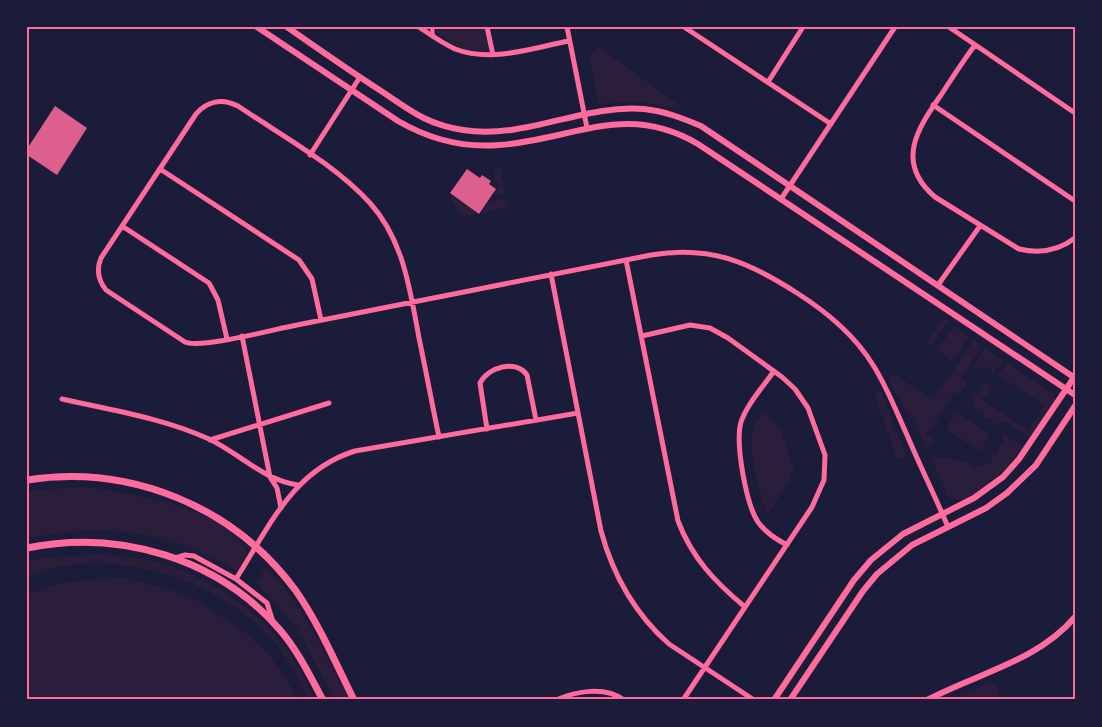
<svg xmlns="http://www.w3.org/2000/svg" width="1102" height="727" font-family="'Zilla Slab',serif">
  <rect width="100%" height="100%" fill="#1b1b3a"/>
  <path fill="#2a1e3b" d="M429 27H454L455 30 486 27 488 48 482 53 460 48Z
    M598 46 684 109 639 102 599 104 589 56Z
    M497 168H500L506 193 493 196 500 185 495 182V170Z
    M448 193 475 211 476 214 461 217Z
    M507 198 508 207 481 213 489 202Z
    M943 318 948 321 931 346 926 343Z
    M954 326 969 337 952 361 937 350Z
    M974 340 982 346 961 378 967 383 960 394 957 392 954 393 927 435 935 440 927 450 916 426 888 381 894 374 933 400Z
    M985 348 1003 360 992 375 990 367 977 368 974 366Z
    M1007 363 1053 394 1055 401 1029 437 1006 422 993 425 992 418H985L983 411 976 412 972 394 980 393 979 386 986 384 991 387 983 400 1028 430 1044 405 998 375Z
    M881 391 907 458 897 459 874 393Z
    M765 412 780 428 794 468 789 480 767 516C761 493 743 444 756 422 758 419 762 415 765 412Z
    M958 413 990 435 980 451 947 430 946 428 955 414Z
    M1005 435 1023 446C1009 466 978 506 950 499L929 455 967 462 974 468 977 464 981 466 992 462 991 454 998 453 997 446 1005 445 1002 436Z
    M87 487C131 494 228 507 247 553 244 560 242 566 236 570 217 561 198 549 177 543 131 528 74 527 27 539V492L44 489Z
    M101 554C116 556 132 557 147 560 202 573 255 605 288 651 299 667 307 684 316 700H308C300 683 293 667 282 652 229 580 110 541 27 577V562L42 558Z
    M266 567C305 607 324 652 349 700H335L296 627 257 583Z
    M127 578 190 596 245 632 269 654 290 685 296 700H27V595C59 580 93 579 127 578Z
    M989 682 997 687 999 700H960L959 696Z"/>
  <path fill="#dd5f8e" d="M55 106 87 128 57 175 27 155V149Z
    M467 169 480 178 482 175 491 181 489 184 496 189 479 214 450 193Z"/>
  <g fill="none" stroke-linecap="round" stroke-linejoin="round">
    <path stroke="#ff6b9d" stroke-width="4" d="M432 27 433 37"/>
    <path stroke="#ff6b9d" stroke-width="5" d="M419 27C431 35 442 43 455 49 492 63 532 48 569 41
      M487 27 493 55
      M567 27 587 128
      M684 27 831 124
      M949 27 1075 113
      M975 45C963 61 952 78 941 95 917 129 895 163 935 197L1019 249C1040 254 1058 251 1075 238
      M768 82 803 27
      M933 105 1075 201
      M310 155 360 77
      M160 169 299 260 312 279 321 320
      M781 199 895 27
      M122 226 209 283 218 300 227 339
      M626 260 678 521C692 558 715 582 745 607
      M551 274 601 531C613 575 635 614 669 644L754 700
      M938 285 980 226
      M242 336 270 477 277 488 281 508
      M642 336 690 325 710 328 728 338 782 377 795 389 808 408 825 455 824 480 812 507 683 700
      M774 371C763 387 747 404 741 422 735 443 746 504 758 522 766 533 776 539 787 545
      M62 399C111 410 163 418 209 439 239 453 263 480 298 485
      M487 429 480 383C488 367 516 359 527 375L536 420
      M439 437C432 404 426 371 419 338 410 290 404 241 370 203 333 163 282 136 238 106 222 98 207 101 196 114L101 258C96 270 98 280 106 290L185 342C202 349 275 329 297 325 415 302 533 278 651 255 710 245 749 262 797 293 827 312 854 334 873 365 887 387 896 411 907 435 920 466 935 496 948 527
      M210 440 329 403
      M175 558 185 555 194 556 236 579 267 603 273 622
      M236 579C269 527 293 470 355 451L578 413
      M556 700C576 691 605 686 624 700"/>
    <path stroke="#ff6b9d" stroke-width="6" d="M257 27 398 121C429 139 463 148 499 145 573 140 625 101 698 144L1075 395
      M287 27C317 48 347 69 378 89 409 109 424 124 463 130 525 140 582 104 644 109 664 111 682 118 701 126L1075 378
      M774 700 854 580 871 560 903 534 974 498 1003 477 1019 459 1075 376
      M790 700 863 591 877 574 912 545 986 508 1007 493 1036 465 1075 406
      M927 700C976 674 1038 661 1075 617"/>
    <path stroke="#ff6b9d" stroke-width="7" d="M27 480C130 464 234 506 296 591 319 624 336 664 354 700
      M27 548C119 529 218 558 280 630 298 651 310 676 323 700"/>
  </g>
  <rect width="1102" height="727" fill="none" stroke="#1b1b3a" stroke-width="57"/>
  <rect x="28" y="28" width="1046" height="670" fill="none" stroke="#ff6b9d" stroke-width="2"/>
</svg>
